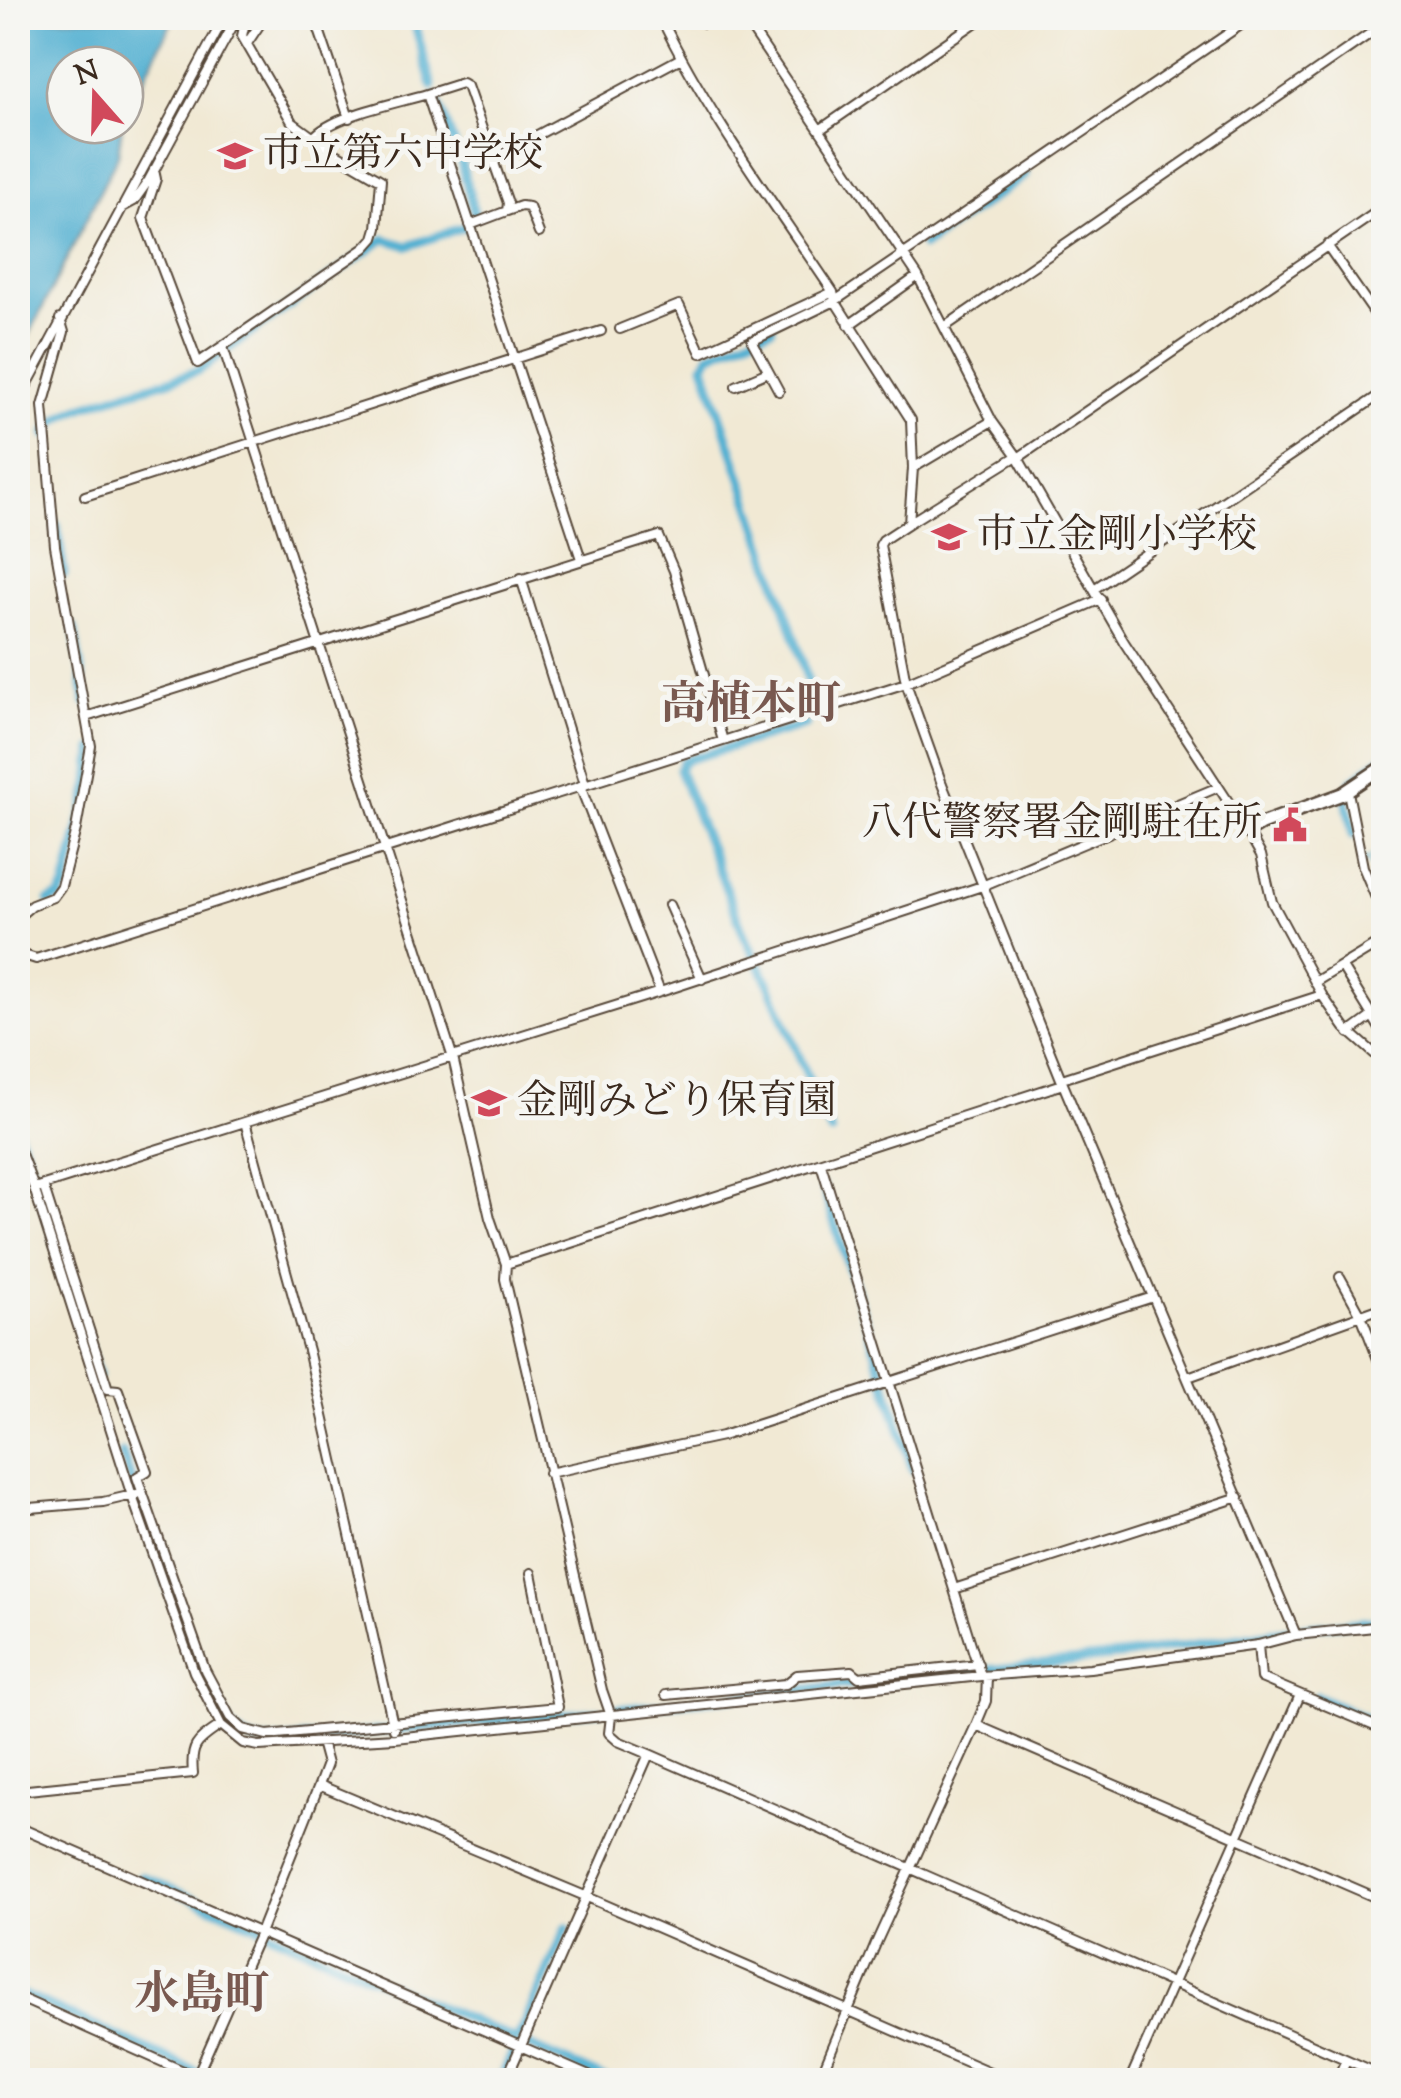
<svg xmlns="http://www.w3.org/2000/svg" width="1401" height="2098" font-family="'Sorts Mill Goudy','Noto Serif JP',serif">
  <rect width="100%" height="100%" fill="#f6f6f2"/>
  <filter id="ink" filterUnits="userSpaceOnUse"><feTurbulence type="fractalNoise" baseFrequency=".01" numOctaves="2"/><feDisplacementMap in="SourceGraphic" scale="20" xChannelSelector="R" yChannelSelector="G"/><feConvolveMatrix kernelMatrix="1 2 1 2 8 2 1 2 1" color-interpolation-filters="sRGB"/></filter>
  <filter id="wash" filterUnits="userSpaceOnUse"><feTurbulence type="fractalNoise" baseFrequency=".0048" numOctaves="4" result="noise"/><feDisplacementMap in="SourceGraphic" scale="40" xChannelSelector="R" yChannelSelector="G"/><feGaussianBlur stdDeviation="2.25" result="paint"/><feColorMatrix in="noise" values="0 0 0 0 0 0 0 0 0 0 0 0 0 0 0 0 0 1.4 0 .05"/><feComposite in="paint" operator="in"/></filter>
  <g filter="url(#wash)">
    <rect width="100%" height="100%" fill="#f1e9d4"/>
    <path fill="#54b1d2" stroke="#486e78" stroke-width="2.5" d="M18 18H174L125 116V65H65V125H122L118 155 18 358Z"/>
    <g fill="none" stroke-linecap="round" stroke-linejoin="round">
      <path stroke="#54b1d2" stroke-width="2.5" d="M1363 858 1384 878
        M1368 859 1384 848"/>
      <path stroke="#54b1d2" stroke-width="9" d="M413 18 432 86
        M436 97 461 162 475 216
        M923 246 1026 175
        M772 328 709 355 704 365 802 660 815 708
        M228 349 384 239 408 246 467 226
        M46 435C52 403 171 385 201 369 208 365 214 359 220 355
        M57 525 64 574
        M74 628 86 702
        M806 725 683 761 679 770 745 937 768 982 831 1132
        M1351 782 1384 756
        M1346 799 1353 835
        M49 901 59 897 65 887 90 784 93 749
        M18 1132 36 1180
        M823 1187 913 1470
        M39 1188 98 1376
        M122 1453 198 1671 234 1731 253 1741 267 1742 600 1711
        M1317 1696 1384 1726
        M609 1710 1127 1655 1303 1627 1384 1620
        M141 1876 259 1927 262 1919
        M268 1932 516 2040
        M18 1992 195 2071
        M518 2038 567 1927
        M528 2045 608 2080
        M203 2075 217 2080
        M500 2080 515 2047"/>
    </g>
  </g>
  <g filter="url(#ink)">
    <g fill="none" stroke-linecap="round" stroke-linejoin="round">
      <g stroke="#564739" stroke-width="12">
        <path id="street" d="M315 18 349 118
          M661 18C708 115 773 202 833 292L835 301 752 341 779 391
          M744 18 918 276 992 421 1017 456 1124 642 1248 832 1261 855 1272 902 1322 995 1345 1028 1384 1062
          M1251 18 835 301 911 420 913 468 909 523 883 540 880 545 906 683 942 784 1063 1084 1296 1635
          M704 23 711 18
          M248 42 264 18
          M427 94 462 83 467 86 508 203 507 211 470 225
          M821 129 982 18
          M313 138C332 115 398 103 427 94L581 559
          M494 163C501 151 517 149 528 140L681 58
          M154 170 156 179 143 218 198 363 365 248 374 238 377 228 381 180 333 152 292 122 242 36 246 18
          M121 208 134 201 149 180 237 18
          M507 211 521 206 529 207 539 233
          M1327 245 1384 327
          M849 325 918 276
          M946 326 1384 24
          M620 329 679 305 701 353 833 292
          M223 347 453 1058 490 1218 506 1264 505 1279 602 1690 611 1716 609 1733 618 1741 649 1754 506 2080
          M736 386 768 372
          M18 402 224 18
          M1018 458 1384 207
          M913 468 992 421
          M85 496 601 331
          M909 523 1017 456
          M521 578 585 784
          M1094 589 1384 392
          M86 717 659 536 674 571 723 741
          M580 786 660 992
          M1348 792 1363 867 1384 917
          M669 905 702 979
          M18 917 32 905 53 897 61 886 76 829 91 746 55 546 43 406 64 332 60 319
          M18 953 36 959 906 683 1101 599
          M1342 967 1384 1035
          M1315 982 1384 940
          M1349 1033 1371 1017
          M1062 1079 1322 995
          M245 1122 309 1354 394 1729
          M18 1146 34 1188 132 1496 194 1672 221 1725 243 1743 259 1746 395 1738 981 1676 1090 1668 1258 1645 1296 1635 1384 1626
          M821 1164 981 1676
          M43 1185 108 1389 118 1390 147 1471 137 1477 205 1670 230 1717 243 1729 267 1735 558 1707 531 1573
          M34 1188 660 992 982 886 1216 788
          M506 1264 1063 1084
          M1340 1277 1361 1315 1383 1372
          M1188 1377 1384 1307
          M549 1473 722 1436 1153 1297
          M18 1509 103 1502 137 1494
          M954 1589 1239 1497
          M1258 1645 1261 1678 1384 1730
          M666 1695 786 1684 797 1675 852 1671 859 1677 978 1664
          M976 1725 1384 1901
          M649 1754 1384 2076
          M319 1785 585 1896 1008 2080
          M18 1791 193 1773C190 1744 198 1741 221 1725
          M18 1827 598 2080
          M18 1997 203 2080
          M195 2080 260 1933 319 1785 327 1764 321 1742
          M819 2080 877 1941 976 1725 986 1701 987 1676
          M1130 2080 1300 1695
          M1337 2080 1346 2060"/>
      </g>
      <g stroke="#564739" stroke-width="16">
        <path id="secondary" d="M1248 832 1261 824 1342 794 1384 766"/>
      </g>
      <use href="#street" stroke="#fff" stroke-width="8"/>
      <use href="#secondary" stroke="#fff" stroke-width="11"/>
    </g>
  </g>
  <defs>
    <g id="school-bare" transform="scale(2.7)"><path d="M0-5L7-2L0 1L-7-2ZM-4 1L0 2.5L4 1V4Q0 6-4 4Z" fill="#d1495b" stroke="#f6f6f2" stroke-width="2.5" paint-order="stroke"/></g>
    <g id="civic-bare" transform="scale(2.7)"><path d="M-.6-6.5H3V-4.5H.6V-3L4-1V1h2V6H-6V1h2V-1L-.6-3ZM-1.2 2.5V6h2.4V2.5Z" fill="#d1495b" stroke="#f6f6f2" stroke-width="2.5" paint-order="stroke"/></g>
  </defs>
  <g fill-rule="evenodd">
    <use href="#school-bare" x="235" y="156"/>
    <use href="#school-bare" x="949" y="537"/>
    <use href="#civic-bare" x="1290" y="825"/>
    <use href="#school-bare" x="489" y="1103"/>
  </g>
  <g text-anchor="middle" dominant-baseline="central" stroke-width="10" stroke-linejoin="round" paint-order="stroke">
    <g font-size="40" fill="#3b2a1e" stroke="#f6f6f2" text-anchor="start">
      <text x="263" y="156">市立第六中学校</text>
      <text x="977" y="537">市立金剛小学校</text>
      <text x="1262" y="825" text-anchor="end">八代警察署金剛駐在所</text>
      <text x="517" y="1103">金剛みどり保育園</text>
    </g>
    <g font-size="45" font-weight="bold" fill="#795950" stroke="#f6f6f2">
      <text x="751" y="707">高植本町</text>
      <text x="202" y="1997">水島町</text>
    </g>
  </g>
  <rect width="1401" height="2098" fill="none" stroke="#f6f6f2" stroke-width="60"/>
  <g transform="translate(95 95) rotate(340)"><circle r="48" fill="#f6f6f2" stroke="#aba49d" stroke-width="2.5"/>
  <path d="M0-8L18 38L0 25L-18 38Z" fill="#d1495b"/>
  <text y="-15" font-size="28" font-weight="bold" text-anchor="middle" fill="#3b2a1e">N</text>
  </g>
</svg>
